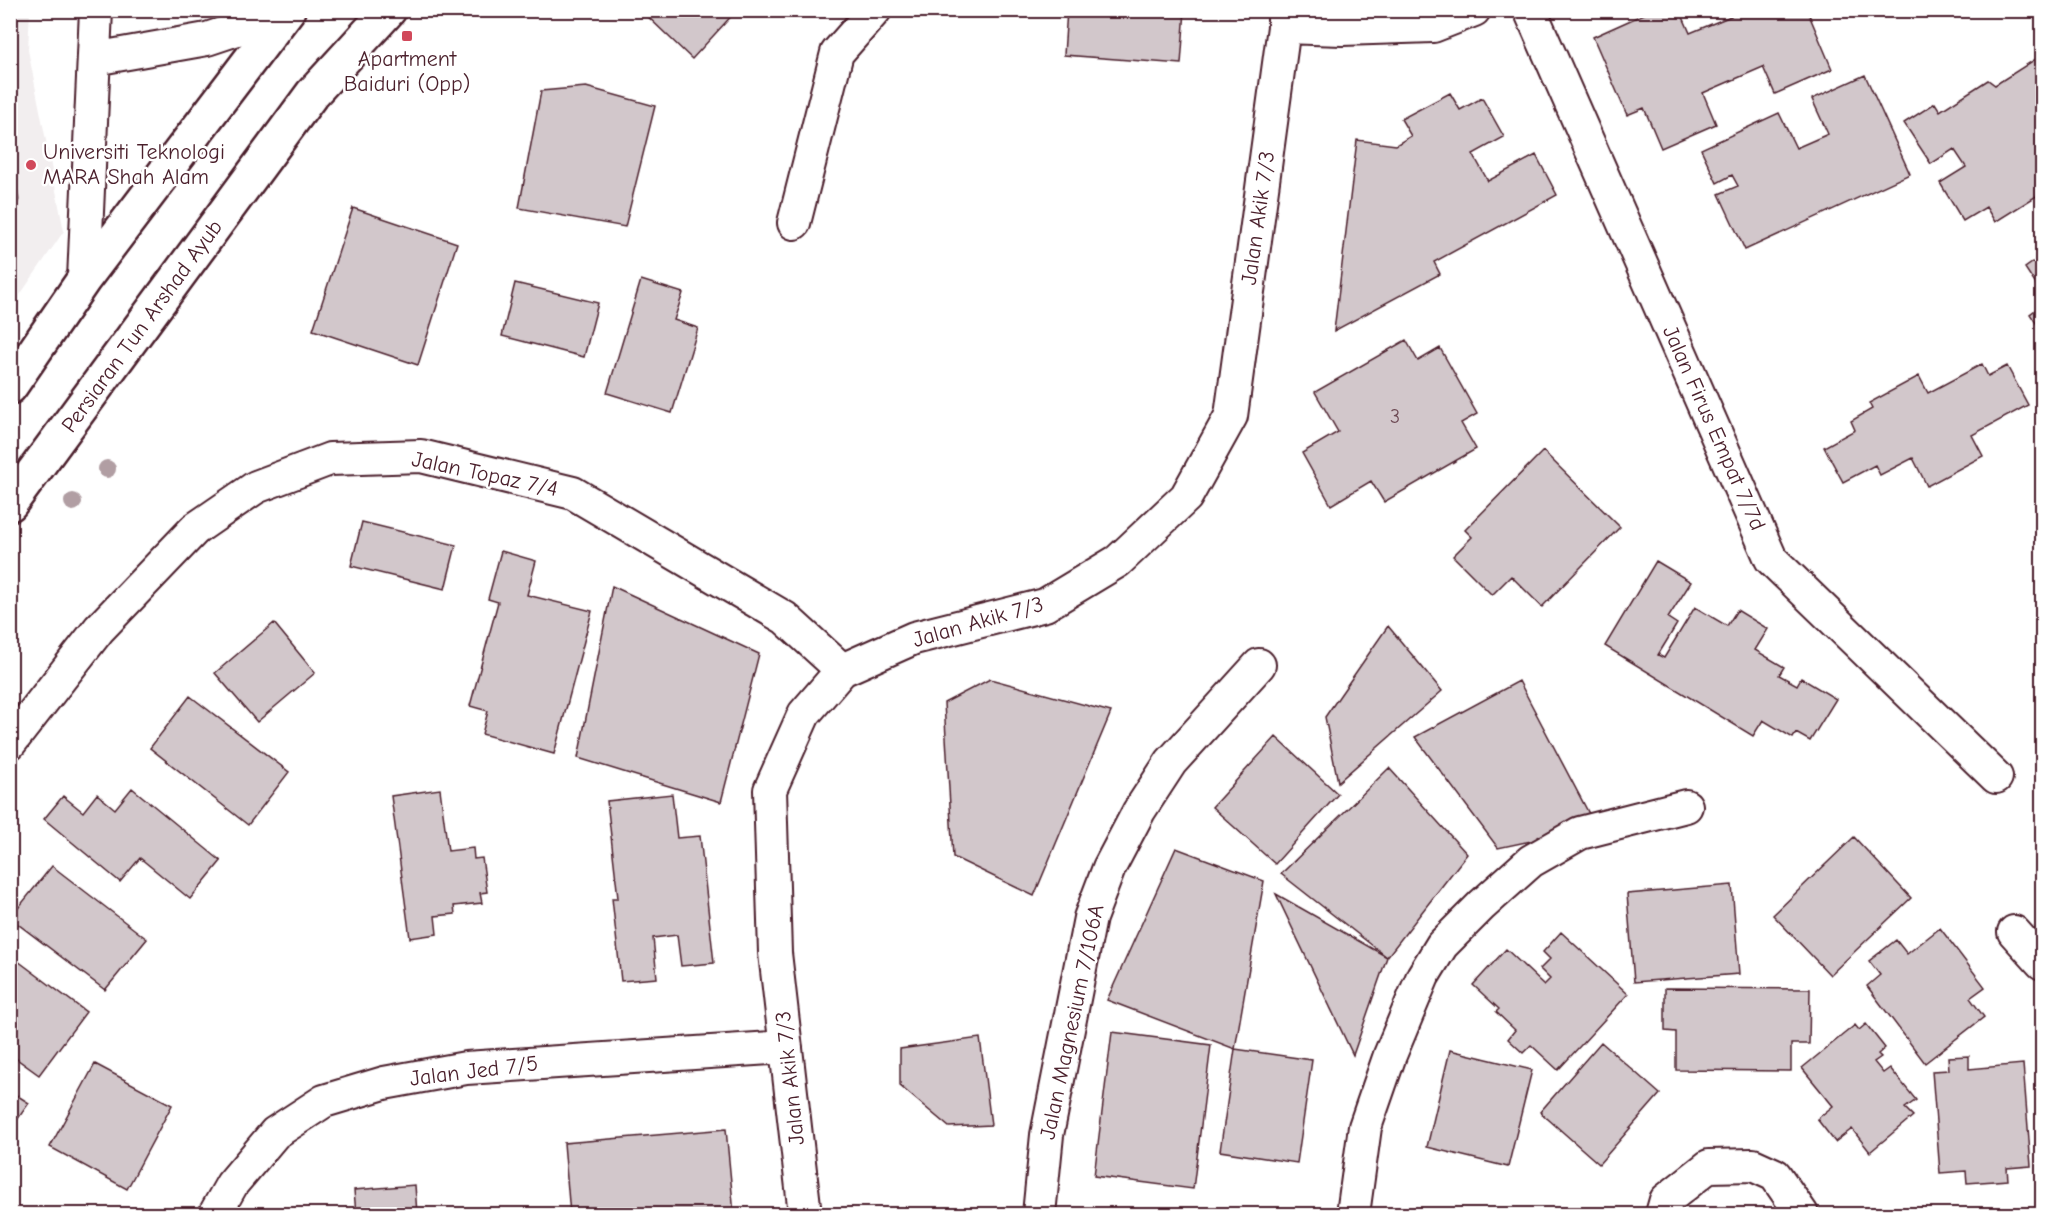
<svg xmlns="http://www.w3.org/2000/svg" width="2053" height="1225" font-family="'Comic Neue',sans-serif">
  <rect width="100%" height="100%" fill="#fff"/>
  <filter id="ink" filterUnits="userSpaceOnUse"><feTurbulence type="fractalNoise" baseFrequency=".0167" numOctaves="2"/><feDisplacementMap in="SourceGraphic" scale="12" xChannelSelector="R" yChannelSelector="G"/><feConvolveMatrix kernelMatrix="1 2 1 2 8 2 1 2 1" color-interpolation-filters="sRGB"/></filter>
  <g filter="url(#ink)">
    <path fill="#f2eeef" d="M11 11H30L28 50 64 231 11 308Z"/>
    <path fill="#e5dee0" stroke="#987e86" stroke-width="1.5" d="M11 155 19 200 11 218H10Z"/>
    <path fill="#d2c7cb" stroke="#4a1f2b" stroke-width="1.5" d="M645 10H737L692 59 643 12Z
      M1067 10H1185L1181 64 1064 55Z
      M1653 10H1680L1690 33 1731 16 1729 10H1807L1832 69 1775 94 1763 67 1703 93 1716 124 1661 148 1644 108 1627 115 1593 37Z
      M2042 55V201L2038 195 1995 222 1986 207 1963 221 1940 183 1966 167 1954 149 1931 164 1904 123 1935 103 1940 111 1988 80 1995 85Z
      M1865 75 1910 174 1745 250 1719 194 1738 186 1732 175 1717 183 1701 149 1779 113 1796 148 1828 134 1812 99Z
      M586 87 655 106 625 227 519 208 541 91Z
      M1450 93 1460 110 1482 98 1504 137 1473 154 1488 181 1536 155 1557 195 1434 262 1440 274 1334 331 1357 140 1396 145 1411 136 1401 119Z
      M353 208 457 243 418 365 313 330Z
      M2042 256V294L2025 268Z
      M641 280 683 293 674 320 698 328 672 413 607 393Z
      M515 283 598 303 584 357 502 336Z
      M2042 305V332L2030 314Z
      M1406 340 1418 361 1440 348 1477 414 1461 423 1476 449 1384 502 1371 481 1331 505 1302 453 1338 432 1315 392Z
      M1982 364 1988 376 2007 366 2028 405 1972 435 1983 456 1927 486 1913 458 1880 475 1875 465 1843 482 1824 447 1855 430 1851 421 1872 409 1869 403 1919 376 1928 393Z
      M1543 451 1620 527 1542 607 1511 576 1492 595 1453 556 1472 537 1465 530Z
      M362 522 456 545 445 589 351 566Z
      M501 551 536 561 527 595 592 611 554 754 482 734 488 711 470 706 498 602 488 599Z
      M1656 561 1691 582 1668 618 1677 624 1658 655 1664 658 1695 607 1727 626 1737 610 1768 629 1755 650 1784 667 1779 675 1797 685 1801 678 1836 699 1810 741 1796 733 1793 738 1763 720 1753 736 1605 646Z
      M612 586 759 654 721 802 578 758Z
      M274 623 315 673 257 722 215 673Z
      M1388 626 1442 691 1338 782 1325 717Z
      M990 679 1111 712 1034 896 953 857 944 703Z
      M1519 681 1596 827 1498 848 1415 737Z
      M190 696 289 772 248 825 150 748Z
      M1276 737 1338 794 1275 864 1212 807Z
      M1389 768 1467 854 1387 957 1281 874Z
      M132 788 221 861 190 899 140 858 120 882 44 819 63 796 83 812 97 794 115 809Z
      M440 789 448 851 473 848 474 859 482 858 487 892 480 893 482 903 454 906 455 914 435 916 437 934 410 938 391 796Z
      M672 794 677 838 700 836 714 963 681 966 677 935 653 938 657 978 621 981 612 898H618L607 801Z
      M1854 837 1911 898 1830 975 1773 915Z
      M1176 848 1264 881 1235 1049 1107 1000Z
      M52 866 147 939 105 990 10 918Z
      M1732 885 1739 974 1634 982 1627 894Z
      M1276 894 1387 957 1353 1055Z
      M1940 928 1985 987 1970 998 1984 1017 1925 1063 1867 986 1880 975 1869 961 1896 940 1907 954Z
      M1561 932 1628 994 1558 1070 1531 1045 1523 1053 1508 1039 1515 1030 1496 1012 1499 1009 1473 985 1506 949 1544 985 1550 979 1540 969 1550 959 1543 952Z
      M10 955 86 1012 39 1075 10 1054Z
      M1665 988 1810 989 1809 1044H1791V1071L1676 1070V1032L1665 1031Z
      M1866 1024 1885 1048 1878 1054 1881 1057 1874 1062 1883 1073 1890 1068 1916 1100 1905 1108 1913 1116 1870 1152 1852 1129 1835 1142 1817 1119 1833 1106 1802 1068 1855 1025 1859 1030Z
      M1112 1032 1211 1045 1193 1189 1094 1176Z
      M980 1038 991 1125 949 1127 900 1086V1049Z
      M1601 1042 1660 1094 1599 1164 1540 1112Z
      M1235 1049 1312 1060 1297 1163 1220 1151Z
      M1450 1050 1532 1070 1508 1167 1427 1147Z
      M1969 1056V1069L2023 1064 2031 1166 2007 1168 2008 1180 1967 1183 1966 1171 1940 1173 1932 1071 1949 1070 1948 1057Z
      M95 1064 172 1105 127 1189 50 1147Z
      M10 1091 29 1103 10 1130Z
      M726 1129 734 1214H570L564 1143Z
      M415 1185 417 1214H356L354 1190Z"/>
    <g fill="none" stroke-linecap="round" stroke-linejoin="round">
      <g stroke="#4a1f2b" stroke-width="36">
        <path id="minor" d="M1530 10 1771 559 1996 777
          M1284 27 1342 29 1433 26 1474 10
          M94 59 207 39 285 13
          M794 223 837 53 875 10
          M84 279 96 10
          M10 743 99 629 195 529 256 487 330 459 421 456 573 493 785 618 842 670
          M2014 932 2042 963
          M215 1214 232 1184 275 1133 324 1101 384 1083 466 1068 786 1047
          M805 1214 775 953 770 790 804 714 842 670 914 638 1045 605 1118 561 1186 497 1231 416 1284 27V10
          M1039 1214 1047 1135 1090 918 1109 868 1139 811 1171 762 1259 665
          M1353 1214 1365 1127 1390 1055 1423 976 1442 945 1482 905 1531 861 1580 833 1686 806
          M1662 1214 1666 1200 1709 1166 1753 1165 1775 1175 1802 1214"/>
      </g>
      <g stroke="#4a1f2b" stroke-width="38">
        <path id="major" d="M10 387 84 279 288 10
          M10 504 312 94 389 10"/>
      </g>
      <use href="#minor" stroke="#fff" stroke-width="32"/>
      <use href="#major" stroke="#fff" stroke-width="33"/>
    </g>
    <g fill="#b19ea3">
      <circle cx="107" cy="469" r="9"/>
      <circle cx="73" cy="502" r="9"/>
    </g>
  </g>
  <g fill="#d1495b" stroke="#fff" stroke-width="2">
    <rect x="401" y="30" width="12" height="12" rx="3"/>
    <circle cx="31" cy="165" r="6"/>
  </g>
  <g text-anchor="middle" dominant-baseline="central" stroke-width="5" stroke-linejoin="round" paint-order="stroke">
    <g font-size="20" fill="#6c4953">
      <text x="1395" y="416">3</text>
    </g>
    <g font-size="22" fill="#4a1f2b" stroke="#fff">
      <text x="407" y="59">Apartment<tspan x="407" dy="25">Baiduri (Opp)</tspan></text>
      <text x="43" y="152" text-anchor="start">Universiti Teknologi<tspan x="43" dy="25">MARA Shah Alam</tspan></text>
    </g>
    <g font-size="22" fill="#4a1f2b" stroke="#fff">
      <text transform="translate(1258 218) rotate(-82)">Jalan Akik 7/3</text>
      <text transform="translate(142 326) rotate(-54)">Persiaran Tun Arshad Ayub</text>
      <text transform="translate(1714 428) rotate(66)">Jalan Firus Empat 7/7d</text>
      <text transform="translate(485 474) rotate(12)">Jalan Topaz 7/4</text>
      <text transform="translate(978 622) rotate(-16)">Jalan Akik 7/3</text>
      <text transform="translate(1072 1022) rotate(-78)">Jalan Magnesium 7/106A</text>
      <text transform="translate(474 1071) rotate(-7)">Jalan Jed 7/5</text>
      <text transform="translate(790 1078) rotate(-96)">Jalan Akik 7/3</text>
    </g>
  </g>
  <rect width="2053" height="1225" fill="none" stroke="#fff" stroke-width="36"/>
  <rect x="18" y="18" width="2017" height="1189" fill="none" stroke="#4a1f2b" stroke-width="2" filter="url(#ink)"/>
</svg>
